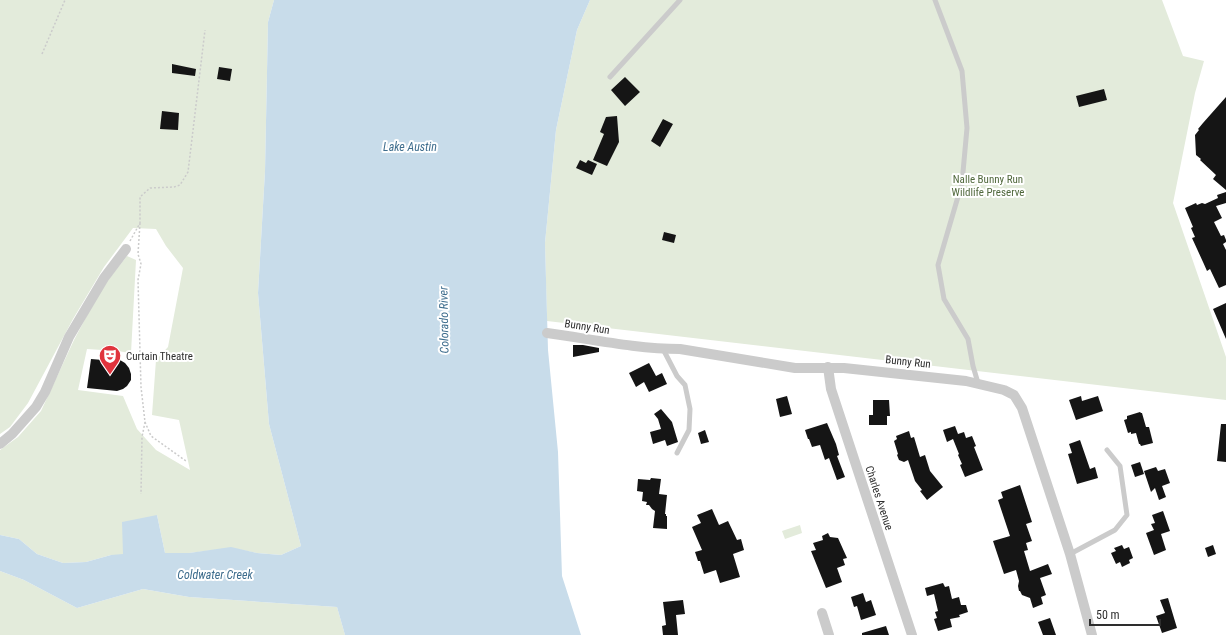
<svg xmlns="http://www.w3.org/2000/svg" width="1226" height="635" font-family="'Roboto Condensed',sans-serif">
  <rect width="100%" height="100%" fill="#fff"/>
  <path fill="#e3ebdb" d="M0 0H274L268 22 265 171 258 293 269 424 301 546 281 555 257 553 231 548 189 553H165L157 515 124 555H111L86 562 63 563 37 554 19 539 0 535V450L18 437 41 411 74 340 101 289 127 256 136 260 131 353 117 351 87 349 78 390 123 396 137 429 156 450 190 470 179 420 152 415 156 360 168 347 183 268 166 246 156 229 133 228 104 267 73 319 28 403 10 427 0 434Z
    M590 0H1162L1183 56 1204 61 1195 93 1173 203 1226 357V400L547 321 545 243 556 130 577 30Z
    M800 525 802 533 785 539 782 531Z
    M0 571 24 580 77 608 143 589 189 597 337 607 345 635H0Z"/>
  <path fill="#c8dcea" d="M274 0H590L577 30 556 130 545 243 548 350 558 452 562 576 581 635H345L337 607 189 597 143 589 77 608 24 580 0 571V535L19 539 37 554 63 563 86 562 111 555 123 554 122 522 157 515 165 553H189L231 547 257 553 281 555 301 546 269 424 258 293 265 171 268 22Z"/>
  <path fill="#151515" d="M172 64 196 69 195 76 172 73Z
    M219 67 232 69 230 81 217 79Z
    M625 77 640 92 625 106 611 90Z
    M1104 89 1107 100 1079 107 1076 96Z
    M1226 97V190L1213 179 1216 175 1200 160 1201 159 1196 155 1195 135 1199 130 1198 129 1203 123Z
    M162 111 179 113 178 130 160 129Z
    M617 116 619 142 607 166 593 160 604 134 600 132 606 117Z
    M663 119 673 124 660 147 651 141Z
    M580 160 586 163 588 160 597 164 592 175 576 168Z
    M1226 192V203L1216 206 1222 218 1214 222 1221 236 1224 235 1226 240V242L1223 244 1226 250V285L1219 288 1210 269 1207 271 1203 262 1192 238 1195 237 1191 228 1193 227 1185 208 1196 203 1197 205 1202 203 1205 204 1218 198 1217 195Z
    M664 232 676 235 674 243 662 240Z
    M1226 303V339L1213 309Z
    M573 345H583L599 348V352L573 357Z
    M91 359 115 361V360H120L125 363 129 368 131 374V380L127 386 123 389 117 391 87 388Z
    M649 363 656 376 662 373 667 384 649 392 644 382 636 387 629 373Z
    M787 396 792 414 780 417 776 399Z
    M1081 396 1082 401 1098 396 1103 411 1076 420 1069 400Z
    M873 400H889L890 416H887V425H869V415H873Z
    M661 409 672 422 678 442 667 446 665 440 653 444 650 432 661 429 658 419 654 414Z
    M1140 412 1141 413H1142L1146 427H1149L1153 443 1141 446 1140 444H1139L1136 433 1131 434V432L1128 433 1124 420 1127 419V416Z
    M827 423 836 444 839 455 837 456 845 477 837 480 829 458 825 460 820 445 812 447 809 439H808L805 430Z
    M1221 424H1226V462L1217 461Z
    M955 426 958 434 964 432 966 438 972 436 976 446 974 447 983 470 965 477 960 465 962 464 958 455 959 454 953 439 947 442 943 430Z
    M705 430 709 442 701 444 698 433Z
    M909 431 911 438 914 437 920 457 925 455 930 471 943 487 927 500 920 491 922 490 915 481 908 460 904 462 899 460 897 455 898 454 894 441 897 439 896 436Z
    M1080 440 1090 469 1095 467 1098 478 1077 484 1068 454 1072 453 1069 444Z
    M1140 462 1144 474 1135 477 1131 465Z
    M1156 467 1158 471 1165 469 1170 483 1162 486 1166 497 1159 500 1155 488 1151 492 1144 471Z
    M651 478 661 479 659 494 667 495 665 514H666V516H667V529L653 528 655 511 652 509 649 505H646L647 502 642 501 643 492 637 491 638 479 650 480Z
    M1020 485 1032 522 1026 524 1032 541 1026 543 1028 550 1024 551 1030 571 1048 564 1052 574 1040 578 1046 595 1041 597 1043 604 1033 608 1030 598 1022 595 1020 591H1019L1018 586 1019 581 1016 570 1004 574 993 541 1010 536 998 500 1003 498 1001 492Z
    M712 509 719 525 728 521 737 540 741 539 744 550 733 554 740 577 720 583 716 570 704 574 700 561H698L695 552 702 550 692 527 701 523 697 515Z
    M1163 511 1170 531 1161 534 1166 550 1154 555 1146 533 1154 530 1151 524 1155 523 1152 515Z
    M828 533 830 537 838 538 847 558 843 559 845 565 837 568 842 582 826 588 811 551 816 550 813 543 823 540 822 536Z
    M1122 545 1124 549 1129 547 1133 558 1129 560 1130 563 1122 567 1120 562 1116 564 1111 553 1116 551 1114 548Z
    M1213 545 1216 554 1208 557 1205 548Z
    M943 583 945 587 949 586 952 599 959 597 961 605H966L968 612 959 615 960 617 950 619 952 627 938 631 934 619 937 618 935 612 938 611 934 594 927 596 925 588Z
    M863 593 866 602 871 600 876 615 861 620 857 606 854 607 851 597Z
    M1168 598 1177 628 1162 633 1156 616 1165 613 1160 600Z
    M683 600 685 614 676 615 678 635H663L662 626 666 625 663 602Z
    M1050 618 1056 635H1043L1038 622Z
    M886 626 889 635H862V633Z"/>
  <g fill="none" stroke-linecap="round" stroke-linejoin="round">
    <path stroke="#cbcbcb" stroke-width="1.5" stroke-dasharray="2 2" stroke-linecap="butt" d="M42 54 65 0
      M140 223 138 254 141 264 138 280 141 387 145 422 142 437 141 494
      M130 241 140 223V197L150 188 174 187 180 185 188 172 205 30
      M145 422 151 436 186 461"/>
    <path stroke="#cbcbcb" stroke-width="5" d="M935 0 962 71 967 128 962 183 938 265 944 299 968 339 973 366 978 383
      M610 77 680 0
      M663 349 677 376 685 385 690 409 689 430 677 453
      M1070 554 1115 530 1127 515 1120 466 1107 450"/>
    <path stroke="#cbcbcb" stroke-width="10" d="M547 333C591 339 636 349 680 349L795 368H844L966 381 1004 390 1014 395 1022 408 1070 554 1092 635
      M828 367 831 389 912 635
      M0 444 12 434 36 407 45 392 69 337 104 278 126 249
      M822 613 829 635"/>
  </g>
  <defs>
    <g id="theatre-pin" transform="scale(1.15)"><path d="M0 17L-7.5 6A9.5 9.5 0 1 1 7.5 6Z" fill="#e0343d" stroke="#fff"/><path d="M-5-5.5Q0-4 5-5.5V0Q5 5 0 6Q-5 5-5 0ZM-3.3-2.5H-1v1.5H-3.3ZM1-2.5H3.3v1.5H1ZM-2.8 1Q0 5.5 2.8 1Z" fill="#fff"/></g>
  </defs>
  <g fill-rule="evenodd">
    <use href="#theatre-pin" x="110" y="356"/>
  </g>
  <g text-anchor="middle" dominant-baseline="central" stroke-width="4" stroke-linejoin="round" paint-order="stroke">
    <g font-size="11" fill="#50683c" stroke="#fff">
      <text x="988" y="179">Nalle Bunny Run<tspan x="988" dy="13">Wildlife Preserve</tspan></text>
    </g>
    <g font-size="11" fill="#2e2e2e" stroke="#fff">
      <text transform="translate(587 327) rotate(9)">Bunny Run</text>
      <text transform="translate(908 362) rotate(6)">Bunny Run</text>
      <text transform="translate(879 498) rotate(72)">Charles Avenue</text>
    </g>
    <g font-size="11" fill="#2e2e2e" stroke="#fff" text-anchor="start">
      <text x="126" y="356">Curtain Theatre</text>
    </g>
    <g font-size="12" font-style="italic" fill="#3e6d8d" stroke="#fff">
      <text x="410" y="147">Lake Austin</text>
      <text transform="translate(444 320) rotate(-91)">Colorado River</text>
      <text x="215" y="575">Coldwater Creek</text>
    </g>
  </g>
  <path d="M1090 619v6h70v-6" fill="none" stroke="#2e2e2e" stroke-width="2"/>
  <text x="1096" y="619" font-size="12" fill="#2e2e2e" stroke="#ffffff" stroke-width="3" paint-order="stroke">50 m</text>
</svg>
